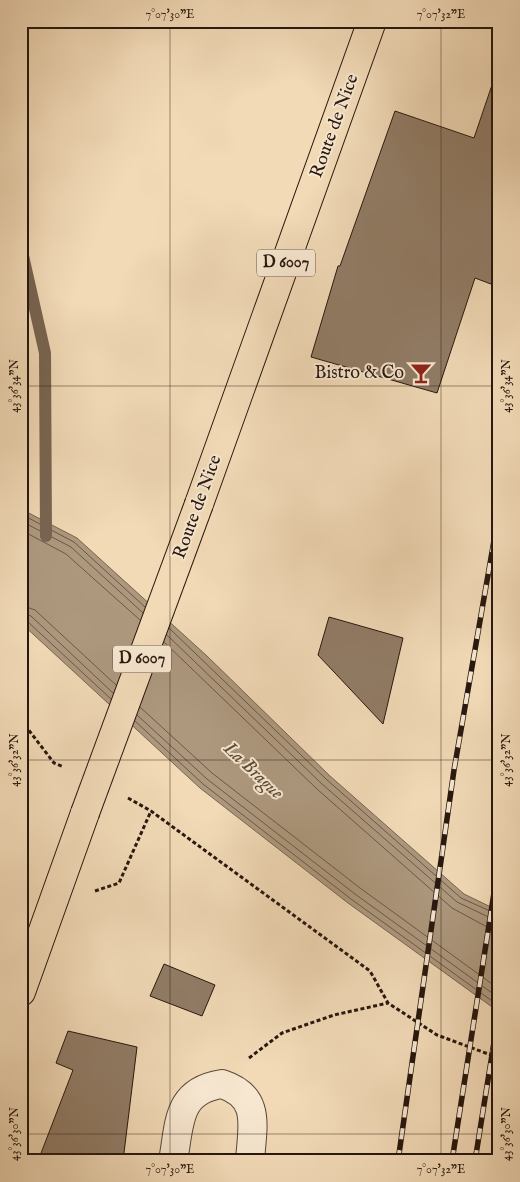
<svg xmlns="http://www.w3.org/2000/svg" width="520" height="1182" font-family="'IM FELL English',serif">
  <rect width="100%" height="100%" fill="#f2dab7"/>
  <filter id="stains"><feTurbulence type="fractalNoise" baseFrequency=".004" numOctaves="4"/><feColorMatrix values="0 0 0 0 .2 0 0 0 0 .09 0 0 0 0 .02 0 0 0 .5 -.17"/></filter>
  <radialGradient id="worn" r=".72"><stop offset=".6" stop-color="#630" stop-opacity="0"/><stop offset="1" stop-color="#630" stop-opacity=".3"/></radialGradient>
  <path fill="#ad987e" stroke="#776451" d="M21 509 77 538 207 656 330 776 464 894 499 911V1012L348 903 200 788 21 623Z"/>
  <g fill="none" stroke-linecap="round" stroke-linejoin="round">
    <path stroke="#6a5846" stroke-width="1" d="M21 514 74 542 145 607
      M21 521 71 547 143 613
      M21 530 66 554 140 620
      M21 605 35 610 116 685
      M21 613 31 616 113 693
      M21 619 27 621 111 699
      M169 628 326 779 461 898 499 915
      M167 635 322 784 457 902 499 922
      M164 642 317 789 452 908 489 928 499 929
      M140 707 212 773 360 888 499 989
      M137 715 207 779 355 894 499 998
      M135 721 203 784 351 899 499 1006"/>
    <path stroke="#776451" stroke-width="12" d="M21 247 45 353 46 536"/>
  </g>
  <path fill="#917c66" stroke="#27170e" d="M493 82 499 83V287L475 278 437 393 311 357 338 266H340L395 111 474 138Z
    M329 617 403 638 383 724 318 655Z
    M164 964 215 985 202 1016 150 996Z
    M68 1031 137 1047 123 1161H38L73 1070 56 1063Z"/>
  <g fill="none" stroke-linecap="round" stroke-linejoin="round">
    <g stroke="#5a4838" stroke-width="30">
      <path id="minor" d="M173 1161C180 1124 176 1091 222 1084 262 1097 252 1127 250 1161"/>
    </g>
    <g stroke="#27170e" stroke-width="30">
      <path id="major" d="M199 504 372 21
        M21 992 85 813"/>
    </g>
    <path stroke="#27170e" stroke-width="3" stroke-dasharray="4 2.5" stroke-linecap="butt" d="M21 720 54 763 64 767
      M128 798 151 811 370 971 388 1003 437 1035 499 1058
      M95 891 119 883 151 811
      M249 1058 282 1033 334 1015 388 1003"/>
    <use href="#minor" stroke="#f7e7d0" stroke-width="28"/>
    <use href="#major" stroke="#f2dab7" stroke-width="28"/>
    <g stroke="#27170e" stroke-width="5.5">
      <path id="rail" d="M398 1161 454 770 499 512
        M452 1161 499 861
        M475 1161 499 1011"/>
    </g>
    <use href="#rail" stroke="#f7e7d0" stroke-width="4" stroke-dasharray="11" stroke-linecap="butt"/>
    <g stroke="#27170e" stroke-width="30" stroke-linecap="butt">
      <path id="major-bridge" d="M85 813 199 504"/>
    </g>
    <use href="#major-bridge" stroke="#f2dab7" stroke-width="28"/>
  </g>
  <path fill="none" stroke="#27170e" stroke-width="1" stroke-opacity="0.45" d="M170 21V1161M441 21V1161M21 386H499M21 760H499M21 1134H499"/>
  <defs>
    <g id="bar-bare" transform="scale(1.725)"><path d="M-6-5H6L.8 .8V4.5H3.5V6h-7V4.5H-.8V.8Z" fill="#8f2418" stroke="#f7e7d0" stroke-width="2.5" paint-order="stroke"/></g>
  </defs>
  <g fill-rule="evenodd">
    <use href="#bar-bare" x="421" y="373"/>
  </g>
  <g text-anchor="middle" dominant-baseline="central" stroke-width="4" stroke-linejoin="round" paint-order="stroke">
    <g fill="#f7e7d0" stroke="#655548" stroke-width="1">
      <rect x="257" y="249.5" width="58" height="27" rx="4"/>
      <rect x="113" y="645.5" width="58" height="27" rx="4"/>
    </g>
    <g font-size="16" font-weight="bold" fill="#27170e">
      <text x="286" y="263">D 6007</text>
      <text x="142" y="659">D 6007</text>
    </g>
    <g font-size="18" fill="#27170e" stroke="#f7e7d0">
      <text transform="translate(335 126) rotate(-70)">Route de Nice</text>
      <text transform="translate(198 507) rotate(-70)">Route de Nice</text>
    </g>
    <g font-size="18" fill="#27170e" stroke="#f7e7d0" text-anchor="end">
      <text x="404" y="373">Bistro &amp; Co</text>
    </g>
    <g font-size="19" font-style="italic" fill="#5d4b3b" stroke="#f7e7d0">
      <text transform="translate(253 771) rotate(43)">La Brague</text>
    </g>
  </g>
  <rect width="520" height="1182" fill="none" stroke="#f2dab7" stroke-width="55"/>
  <rect x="28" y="28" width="464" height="1126" fill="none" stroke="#27170e" stroke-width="2"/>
  <g font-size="12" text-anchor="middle" fill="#27170e">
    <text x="170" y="18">7°07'30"E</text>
    <text x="441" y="18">7°07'32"E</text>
    <text transform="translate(14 386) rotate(-90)" y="4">43°36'34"N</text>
    <text transform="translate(506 386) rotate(-90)" y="4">43°36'34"N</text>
    <text transform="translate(14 760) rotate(-90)" y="4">43°36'32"N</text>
    <text transform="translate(506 760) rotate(-90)" y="4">43°36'32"N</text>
    <text transform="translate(14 1134) rotate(-90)" y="4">43°36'30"N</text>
    <text transform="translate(506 1134) rotate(-90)" y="4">43°36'30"N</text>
    <text x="170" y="1173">7°07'30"E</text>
    <text x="441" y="1173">7°07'32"E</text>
  </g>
  <rect width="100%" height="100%" filter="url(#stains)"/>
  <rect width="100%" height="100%" fill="url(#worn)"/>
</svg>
